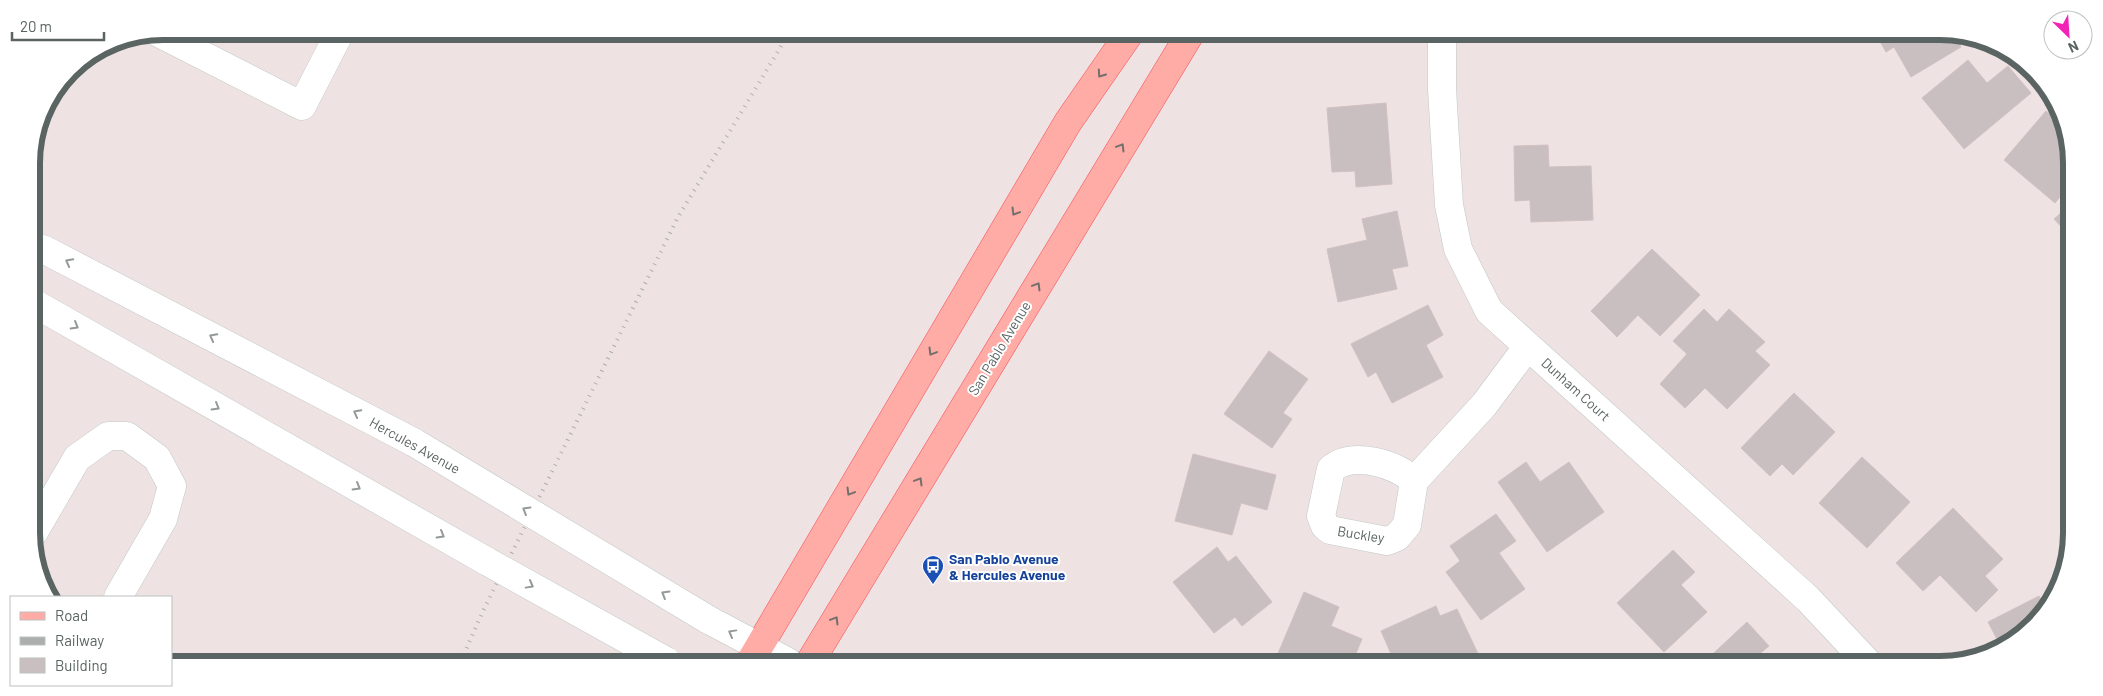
<svg xmlns="http://www.w3.org/2000/svg" width="2103" height="696" font-family="Barlow,sans-serif">
  <rect width="100%" height="100%" fill="#eee2e2"/>
  <path fill="#c9bfc0" stroke="#d3c0c2" d="M1877 36H1954L1961 47 1911 77 1894 47 1886 52Z
    M1968 60 1987 83 2008 66 2031 93 1964 149 1922 98Z
    M1386 103 1392 184 1356 187 1355 171 1332 172 1327 108Z
    M2046 111 2063 125 2069 138V186L2055 203 2004 160Z
    M1548 145 1549 167 1591 166 1593 220 1531 222 1530 200 1515 201 1514 146Z
    M2069 206V235L2054 219Z
    M1397 211 1408 266 1392 269 1397 289 1338 302 1327 249 1367 240 1362 219Z
    M1652 249 1700 295 1660 336 1638 315 1617 337 1591 311Z
    M1428 305 1443 335 1426 345 1443 377 1392 403 1376 372 1368 377 1351 344Z
    M1704 309 1717 322 1729 309 1765 342 1755 351 1770 365 1727 409 1705 388 1685 408 1660 384 1687 354 1673 341Z
    M1269 351 1308 379 1283 413 1292 419 1272 448 1224 414Z
    M1794 393 1835 432 1793 475 1782 464 1770 476 1741 448Z
    M1193 454 1276 475 1267 510 1241 503 1232 535 1175 521Z
    M1862 457 1910 502 1867 548 1819 503Z
    M1526 462 1540 482 1569 462 1604 512 1547 552 1498 482Z
    M1953 508 2003 559 1985 576 1998 590 1976 612 1940 575 1923 591 1896 563Z
    M1496 514 1516 541 1499 553 1525 589 1481 620 1446 572 1460 561 1450 546Z
    M1217 547 1228 562 1236 556 1272 602 1242 626 1235 617 1214 633 1173 582Z
    M1673 550 1695 572 1681 585 1707 612 1664 652 1617 603Z
    M1304 592 1339 607 1331 626 1362 639 1352 663H1274Z
    M2039 596 2046 610 2020 637 2000 645 1988 622Z
    M1436 606 1440 616 1457 609 1480 658 1469 663H1412L1410 659 1402 663H1395L1381 631Z
    M1747 622 1769 646 1757 656 1764 664H1702Z"/>
  <g fill="none" stroke-linecap="round" stroke-linejoin="round">
    <g stroke="#c1c9c8" stroke-width="29">
      <path id="minor" d="M157 32 302 106 340 32
        M1442 34V89L1449 205 1458 249 1489 311 1808 599 1869 664
        M1414 481C1396 463 1352 451 1331 469L1321 516 1325 526 1330 530 1387 541 1397 537 1407 525 1414 481 1484 405 1528 346
        M34 532 77 458 108 436H127L157 458 172 486 163 519 118 597"/>
    </g>
    <g stroke="#c1c9c8" stroke-width="29">
      <path id="tertiary" d="M32 246 45 250 415 443
        M32 302 488 562
        M707 619 788 662"/>
    </g>
    <g stroke="#f9505b" stroke-width="29">
      <path id="primary" d="M750 662 1068 122 1129 34
        M810 662 1190 34"/>
    </g>
    <use href="#minor" stroke="#fff" stroke-width="28"/>
    <use href="#tertiary" stroke="#fff" stroke-width="28"/>
    <use href="#primary" stroke="#ffaba6" stroke-width="28"/>
    <path stroke="#abaead" stroke-width="4" stroke-dasharray="1 6" stroke-linecap="butt" d="M461 661 482 613 677 219 789 33"/>
    <g stroke="#c1c9c8" stroke-width="29" stroke-linecap="butt">
      <path id="tertiary-bridge" d="M415 443 707 619
        M488 562 666 661"/>
    </g>
    <use href="#tertiary-bridge" stroke="#fff" stroke-width="28"/>
  </g>
  <defs><path id="oneway-chevron" d="M-2-3.5L2.5 0L-2 3.5" fill="none" stroke-width="1.6" stroke-linecap="round" stroke-linejoin="round" transform="scale(1.25)"/></defs>
  <g stroke="#736f6c">
    <use href="#oneway-chevron" transform="translate(1101 74) rotate(125)"/>
    <use href="#oneway-chevron" transform="translate(1121 147) rotate(-59)"/>
    <use href="#oneway-chevron" transform="translate(1015 212) rotate(121)"/>
    <use href="#oneway-chevron" transform="translate(1037 286) rotate(-59)"/>
    <use href="#oneway-chevron" transform="translate(932 352) rotate(121)"/>
    <use href="#oneway-chevron" transform="translate(919 481) rotate(-59)"/>
    <use href="#oneway-chevron" transform="translate(850 492) rotate(121)"/>
    <use href="#oneway-chevron" transform="translate(835 620) rotate(-59)"/>
  </g>
  <g stroke="#949a99">
    <use href="#oneway-chevron" transform="translate(69 262) rotate(-152)"/>
    <use href="#oneway-chevron" transform="translate(75 326) rotate(30)"/>
    <use href="#oneway-chevron" transform="translate(213 337) rotate(-152)"/>
    <use href="#oneway-chevron" transform="translate(216 407) rotate(30)"/>
    <use href="#oneway-chevron" transform="translate(357 413) rotate(-152)"/>
    <use href="#oneway-chevron" transform="translate(357 487) rotate(30)"/>
    <use href="#oneway-chevron" transform="translate(526 510) rotate(-149)"/>
    <use href="#oneway-chevron" transform="translate(441 535) rotate(30)"/>
    <use href="#oneway-chevron" transform="translate(530 585) rotate(29)"/>
    <use href="#oneway-chevron" transform="translate(665 594) rotate(-149)"/>
    <use href="#oneway-chevron" transform="translate(732 633) rotate(-151)"/>
  </g>
  <defs>
    <g id="bus-pin" transform="scale(1.125)"><path d="M0 17L-7.5 6A9.5 9.5 0 1 1 7.5 6Z" fill="#1a4fb4" stroke="#fff"/><path d="M-5-6H5V4H4V6H2V4H-2V6H-4V4H-5ZM-3.5-4V0h7V-4ZM-3.5 1.2v1.5H-2V1.2ZM2 1.2v1.5H3.5V1.2Z" fill="#fff"/></g>
  </defs>
  <g fill-rule="evenodd">
    <use href="#bus-pin" x="933" y="566"/>
  </g>
  <g text-anchor="middle" dominant-baseline="central" stroke-width="4" stroke-linejoin="round" paint-order="stroke">
    <g font-size="14" fill="#5a6462" stroke="#fff">
      <text transform="translate(999 348) rotate(-59)">San Pablo Avenue</text>
      <text transform="translate(1576 389) rotate(42)">Dunham Court</text>
      <text transform="translate(415 445) rotate(29)">Hercules Avenue</text>
      <text transform="translate(1361 534) rotate(9)">Buckley</text>
    </g>
    <g font-size="14" font-weight="bold" fill="#164399" stroke="#fff" text-anchor="start">
      <text x="949" y="558">San Pablo Avenue<tspan x="949" dy="16">&amp; Hercules Avenue</tspan></text>
    </g>
  </g>
  <path d="M0 0H2103V696H0ZM163 40H1940A123 123 0 0 1 2063 163V533A123 123 0 0 1 1940 656H163A123 123 0 0 1 40 533V163A123 123 0 0 1 163 40Z" fill="#fff" fill-rule="evenodd"/>
  <path fill="none" stroke="#5a6462" stroke-width="6" d="M163 40H1940A123 123 0 0 1 2063 163V533A123 123 0 0 1 1940 656H163A123 123 0 0 1 40 533V163A123 123 0 0 1 163 40Z"/>
  <rect x="10" y="596" width="162" height="90" fill="#ffffff" stroke="#bdc1c0"/>
  <rect x="20" y="612" width="25" height="8" fill="#ffaba6" stroke="#bdc1c0"/>
  <text x="55" y="621" font-size="15" fill="#5a6462">Road</text>
  <rect x="20" y="637" width="25" height="8" fill="#abaead" stroke="#bdc1c0"/>
  <text x="55" y="646" font-size="15" fill="#5a6462">Railway</text>
  <rect x="20" y="658" width="25" height="15" fill="#c9bfc0" stroke="#bdc1c0"/>
  <text x="55" y="671" font-size="15" fill="#5a6462">Building</text>
  <g transform="translate(2068 35) rotate(155)"><circle r="24" fill="#ffffff" stroke="#bdc1c0"/>
  <path d="M0-4L9 19L0 12L-9 19Z" fill="#f224b6"/>
  <text y="-8" font-size="14" font-weight="bold" text-anchor="middle" fill="#5a6462">N</text>
  </g>
  <path d="M12 32v8h92v-8" fill="none" stroke="#5a6462" stroke-width="2.5"/>
  <text x="20" y="32" font-size="15" fill="#5a6462" stroke="#ffffff" stroke-width="4" paint-order="stroke">20 m</text>
</svg>
